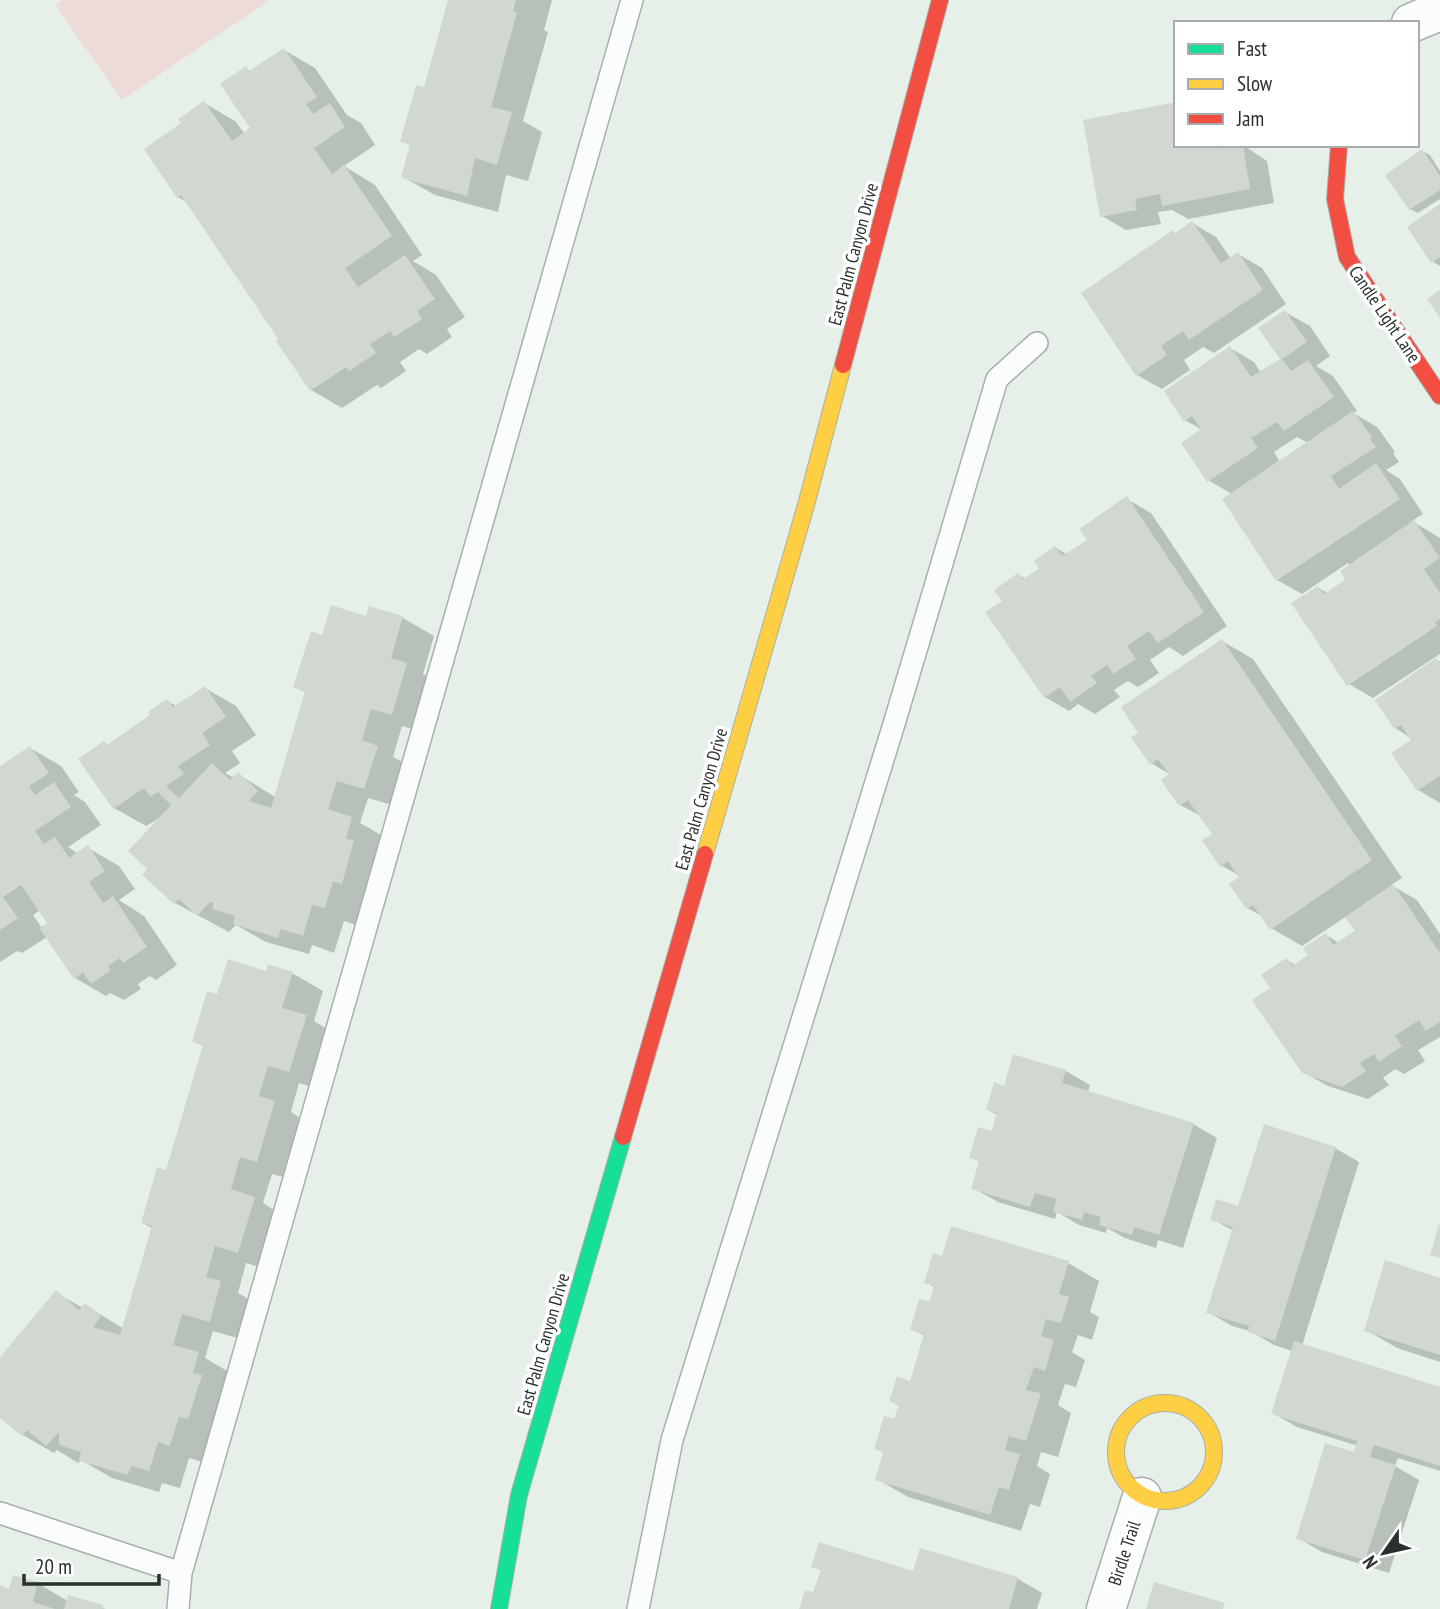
<svg xmlns="http://www.w3.org/2000/svg" width="1440" height="1609" font-family="'PT Sans Narrow',sans-serif">
  <rect width="100%" height="100%" fill="#e6f0e9"/>
  <path fill="#ecdbd8" d="M62 0H270L122 100 55 5Z"/>
  <path fill="#0003" fill-rule="evenodd" d="M449 0H552L544 30 548 32 523 121 542 132 528 181 506 175 498 212 435 195 403 177 412 146 402 141 425 89Z
    M284 50 315 68 347 115 361 123 375 145 344 166 375 185 422 255 413 261 436 275 465 317 447 329 452 337 427 354 419 349 400 362 406 371 381 388 377 385 342 408 311 390 281 340 187 202 178 197 183 123 204 103 235 121 245 134 253 129 246 68 251 72Z
    M1176 145H1243L1267 161 1274 203 1188 219 1172 210 1158 212 1161 224 1126 230 1102 216Z
    M1422 151 1430 155 1440 171V199L1418 213 1410 209Z
    M1440 206V266L1432 261Z
    M1192 223 1216 237 1231 259 1238 254 1262 268 1286 304 1214 353 1203 347 1184 360 1190 370 1162 389 1137 375 1177 234Z
    M1285 312 1310 326 1330 356 1316 366 1333 376 1357 411 1353 413 1377 427 1395 452 1393 453 1399 462 1386 470 1400 479 1423 514 1412 521 1440 538V654L1373 698 1349 684 1318 588 1328 593 1347 580 1350 566 1348 563 1302 594 1277 580 1232 494 1208 480 1202 430 1185 420 1230 348 1254 362 1261 373 1282 359 1260 328ZM1297 437 1308 443 1280 462 1274 452Z
    M1127 499 1151 513 1227 626 1183 656 1169 647 1150 660 1159 673 1138 687 1128 681 1114 690 1120 697 1095 714 1078 704 1069 711 1045 697 1005 601 1018 575 1026 579 1041 569 1056 548 1068 555 1089 541Z
    M370 608 403 618 434 636 423 674 438 683 423 732 402 726 393 757 408 765 395 806 368 798 360 823 383 836 356 925 344 921 334 953 312 945 309 954 266 942 236 925 229 932 175 903 145 875 150 869 163 816 146 826 114 808 105 743 109 746 153 716 167 701 178 707 205 688 236 706 256 735 232 751 240 763 225 773 234 778 238 774 275 797 307 693 295 687 323 637 367 618Z
    M1222 641 1253 659 1402 878 1391 885 1417 900 1440 934V1037L1418 1050 1425 1061 1404 1074 1395 1069 1383 1078 1389 1085 1368 1099 1328 1086 1303 1072 1272 989 1287 960 1296 966 1310 956 1326 935 1339 943 1357 931 1347 916 1302 946 1271 928 1264 917 1247 908 1242 877 1222 866 1214 834 1203 817 1180 805 1171 775 1151 763 1140 733Z
    M1436 660 1440 662V803L1418 790 1414 740 1395 728Z
    M30 748 61 766 79 792 74 795 85 802 101 825 68 847 79 854 88 848 119 866 135 889 119 900 144 916 177 965 156 980 150 976 138 984 141 989 124 1000 110 993 106 996 75 978 47 937 22 953 17 951 0 962V768ZM40 910 49 924 42 928 33 915Z
    M292 973 323 991 314 1021 337 1035 320 1089 299 1083 291 1112 305 1121 288 1178 272 1174 263 1203 285 1217 269 1270 246 1263 238 1293 252 1301 241 1339 213 1331 205 1358 229 1372 219 1436 210 1434 202 1462 189 1458 180 1488 162 1483 159 1492 112 1478 81 1460 78 1463 57 1450 54 1453 23 1435 0 1416V1359L56 1293 83 1308 85 1305 124 1329 153 1229 143 1223 167 1172 205 1047 194 1041 218 996 267 974Z
    M1015 1056 1066 1071 1090 1085 1088 1092 1193 1124 1217 1138 1183 1248 1158 1240 1156 1248 1125 1238 1107 1228 1106 1233 1079 1225 1057 1212 1055 1219 998 1202 973 1188 981 1162 971 1157 993 1133 998 1115 988 1110 1005 1088Z
    M1335 1148 1359 1162 1302 1346 1440 1389V1471L1398 1458 1395 1466 1419 1480 1389 1573 1322 1552 1298 1538 1355 1454 1358 1446 1297 1427 1273 1413 1292 1351 1274 1345 1250 1331 1232 1326 1208 1312 1234 1231 1212 1219 1239 1208Z
    M944 1258 1068 1263 1099 1281 1090 1312 1099 1317 1092 1340 1078 1335 1072 1352 1085 1360 1076 1387 1065 1384 1058 1405 1071 1413 1058 1457 1041 1452 1037 1466 1050 1474 1040 1507 1030 1504 1021 1531 908 1497 877 1479 884 1453 876 1448 895 1421 900 1406 891 1401 911 1383 925 1336 912 1329 931 1304 935 1288 926 1282Z
    M1440 1279V1362L1397 1348 1366 1330Z
    M921 1550 1018 1579 1042 1593 1037 1609H801L814 1594 822 1571 814 1566 915 1573Z
    M37 1583 68 1601 106 1609H0V1585L10 1591Z"/>
  <path fill="#d1d8d2" d="M448 0H516L513 11 517 12 491 107 512 112 497 165 475 158 467 196 401 178 410 144 400 142 416 85 424 87Z
    M284 48 317 97 306 104 313 114 330 103 345 127 314 148 332 174 344 165 392 236 345 268 358 287 405 255 435 299 417 311 422 319 394 337 390 331 370 344 376 353 349 371 346 367 310 391 276 341 278 339 181 195 177 198 144 149 181 123 178 119 204 101 232 141 250 128 220 84 246 66 249 71Z
    M1176 102V145H1222V149L1243 145 1250 189 1162 206 1160 194 1135 199 1137 210 1100 217 1083 120Z
    M1422 149 1440 176V190L1409 210 1385 175Z
    M1440 204V257L1431 263 1407 227Z
    M1192 221 1221 263 1238 252 1263 290 1189 340 1183 331 1161 346 1167 355 1136 376 1081 293 1173 230 1175 233Z
    M1440 290V318L1427 299Z
    M1285 310 1307 342 1282 359 1291 371 1308 360 1334 397 1284 431 1277 422 1251 438 1258 448 1207 482 1181 443 1201 429 1192 416 1184 422 1164 391 1230 346 1251 377 1280 359 1258 328Z
    M1353 411 1372 437 1370 439 1376 447 1331 476 1339 489 1376 463 1400 499 1276 581 1222 499Z
    M1127 496 1204 612 1158 643 1149 631 1127 646 1136 659 1113 674 1107 665 1091 676 1097 683 1070 702 1060 687 1044 698 985 612 1002 601 994 590 1018 573 1023 579 1039 569 1034 561 1055 546 1062 556 1087 540 1079 529Z
    M1414 520 1440 558 1424 569 1440 593V619L1435 622 1437 626 1347 686 1291 603 1318 586 1324 594 1345 580 1340 571Z
    M331 605 366 616 369 606 403 616 391 658 407 663 392 715 371 709 362 740 378 746 364 789 337 781 328 809 352 817 346 839 354 840 342 884 333 881 325 908 312 905 303 936 281 929 278 938 233 924 235 916 212 909 214 903 210 902 197 916 179 899 174 904 142 875 147 869 128 851 171 805 158 792 150 797 144 788 113 809 78 759 104 741 107 745 150 715 148 712 167 699 173 707 205 686 226 717 202 733 210 745 178 766 184 774 166 786 179 798 212 763 230 780 238 772 258 791 249 801 271 808 305 691 293 687 311 631 322 635Z
    M1222 639 1372 860 1270 930 1253 905 1246 909 1229 884 1239 877 1228 861 1220 867 1202 840 1212 834 1188 800 1179 806 1161 780 1169 774 1158 759 1150 765 1131 737 1138 733 1121 707Z
    M1436 658 1440 663V776L1417 791 1391 753 1411 740 1401 725 1394 729 1375 700Z
    M30 746 49 773 29 786 35 795 54 782 71 807 35 831 44 844 55 837 69 858 88 845 105 871 89 882 103 903 113 896 147 947 123 963 120 958 108 966 111 970 91 984 83 972 74 979 39 928 47 923 21 885 3 897 18 918 0 930V766Z
    M1393 884 1440 953V1022L1426 1031 1419 1020 1395 1036 1402 1046 1379 1062 1374 1054 1360 1063 1366 1071 1342 1087 1302 1073 1252 1000 1270 988 1261 975 1286 958 1292 966 1308 955 1303 948 1326 933 1333 945 1355 931 1345 917Z
    M228 959 266 971 268 964 293 972 282 1008 307 1015 289 1072 268 1066 259 1096 275 1101 257 1162 240 1157 231 1189 255 1197 238 1253 215 1246 206 1277 221 1281 210 1322 182 1314 173 1345 199 1352 193 1373 202 1375 188 1419 179 1417 170 1446 158 1442 149 1471 131 1466 128 1475 79 1461 81 1452 59 1445V1432L46 1446 27 1430 22 1436 0 1418V1357L56 1290 79 1310 85 1303 101 1316 93 1327 120 1335 152 1226 141 1223 157 1167 166 1170 203 1045 192 1042 207 991 217 994Z
    M1013 1054 1066 1070 1062 1083 1194 1123 1159 1235 1134 1227 1132 1235 1099 1225 1101 1217 1084 1212 1082 1220 1053 1212 1057 1199 1035 1193 1030 1207 971 1189 979 1161 969 1158 978 1127 992 1131 997 1113 986 1110 994 1082 1004 1086Z
    M1264 1124 1336 1147 1275 1341 1248 1332 1249 1326 1206 1313 1233 1227 1210 1220 1216 1199 1238 1206Z
    M1439 1225H1440V1258L1430 1255Z
    M951 1226 1069 1261 1059 1294 1069 1297 1061 1323 1046 1319 1041 1336 1054 1340 1045 1371 1034 1367 1026 1390 1041 1393 1026 1441 1009 1436 1005 1450 1020 1454 1009 1490 999 1487 990 1515 875 1480 883 1452 874 1449 884 1416 894 1419 899 1404 889 1402 897 1376 910 1381 924 1334 910 1330 919 1299 930 1301 934 1286 924 1283 933 1253 942 1256Z
    M1385 1260 1440 1278V1355L1364 1331Z
    M1294 1341 1440 1387V1466L1374 1445 1370 1457 1396 1465 1365 1560 1296 1539 1325 1443 1354 1452 1357 1441 1271 1414Z
    M819 1542 913 1571 920 1548 1018 1577 1009 1609H799L805 1590 813 1592 821 1570 811 1567Z
    M13 1575 38 1582 33 1602 55 1609H0V1586L9 1589Z
    M1154 1582 1225 1603 1223 1609H1146Z
    M68 1595 103 1605 102 1609H64Z"/>
  <g fill="none" stroke-linecap="round" stroke-linejoin="round">
    <g stroke="#a8b0ab" stroke-width="24">
      <path id="lane" d="M0 1513 181 1573 632 0
        M178 1609 181 1573
        M638 1609 672 1440 894 724 997 379 1037 343"/>
    </g>
    <g stroke="#a8b0ab" stroke-width="41">
      <path id="street" d="M1411 23 1440 11
        M1106 1609 1142 1497"/>
    </g>
    <g stroke="#a8b0ab" stroke-width="18">
      <path id="fast" d="M499 1609 519 1495 623 1137"/>
    </g>
    <g stroke="#a8b0ab" stroke-width="18">
      <path id="slow" d="M705 854 806 505 843 365
        M1116 1452a49 49 0 1 1 98 0a49 49 0 1 1-98 0Z"/>
    </g>
    <g stroke="#a8b0ab" stroke-width="18">
      <path id="jam" d="M1339 145 1335 199 1347 257 1440 396
        M843 365 940 0
        M623 1137 705 854"/>
    </g>
    <use href="#lane" stroke="#fbfdfc" stroke-width="21"/>
    <use href="#street" stroke="#fbfdfc" stroke-width="38"/>
    <use href="#fast" stroke="#16e098" stroke-width="16"/>
    <use href="#slow" stroke="#ffcf43" stroke-width="16"/>
    <use href="#jam" stroke="#f24e42" stroke-width="16"/>
  </g>
  <g text-anchor="middle" dominant-baseline="central" stroke-width="7" stroke-linejoin="round" paint-order="stroke">
    <g font-size="18" fill="#2a302c" stroke="#fff">
      <text transform="translate(853 254) rotate(-75)">East Palm Canyon Drive</text>
      <text transform="translate(1385 314) rotate(56)">Candle Light Lane</text>
      <text transform="translate(701 799) rotate(-74)">East Palm Canyon Drive</text>
      <text transform="translate(543 1344) rotate(-74)">East Palm Canyon Drive</text>
      <text transform="translate(1124 1553) rotate(-72)">Birdle Trail</text>
    </g>
  </g>
  <rect x="1174" y="21" width="245" height="126" fill="#ffffff" stroke="#aaacab" stroke-width="2"/>
  <rect x="1188" y="44" width="35" height="10" fill="#16e098" stroke="#aaacab" stroke-width="2"/>
  <text x="1237" y="56" font-size="21" fill="#2a302c">Fast</text>
  <rect x="1188" y="79" width="35" height="10" fill="#ffcf43" stroke="#aaacab" stroke-width="2"/>
  <text x="1237" y="91" font-size="21" fill="#2a302c">Slow</text>
  <rect x="1188" y="114" width="35" height="10" fill="#f24e42" stroke="#aaacab" stroke-width="2"/>
  <text x="1237" y="126" font-size="21" fill="#2a302c">Jam</text>
  <g transform="translate(1384 1553) rotate(236)" stroke="#ffffff" stroke-width="5" paint-order="stroke">
  <path d="M0-5L12 26L0 18L-12 26Z" fill="#2a302c"/>
  <text y="-10" font-size="19" font-weight="bold" text-anchor="middle" fill="#2a302c">N</text>
  </g>
  <path d="M24 1574v10h135v-10" fill="none" stroke="#2a302c" stroke-width="3.5"/>
  <text x="35" y="1574" font-size="21" fill="#2a302c" stroke="#ffffff" stroke-width="5" paint-order="stroke">20 m</text>
</svg>
